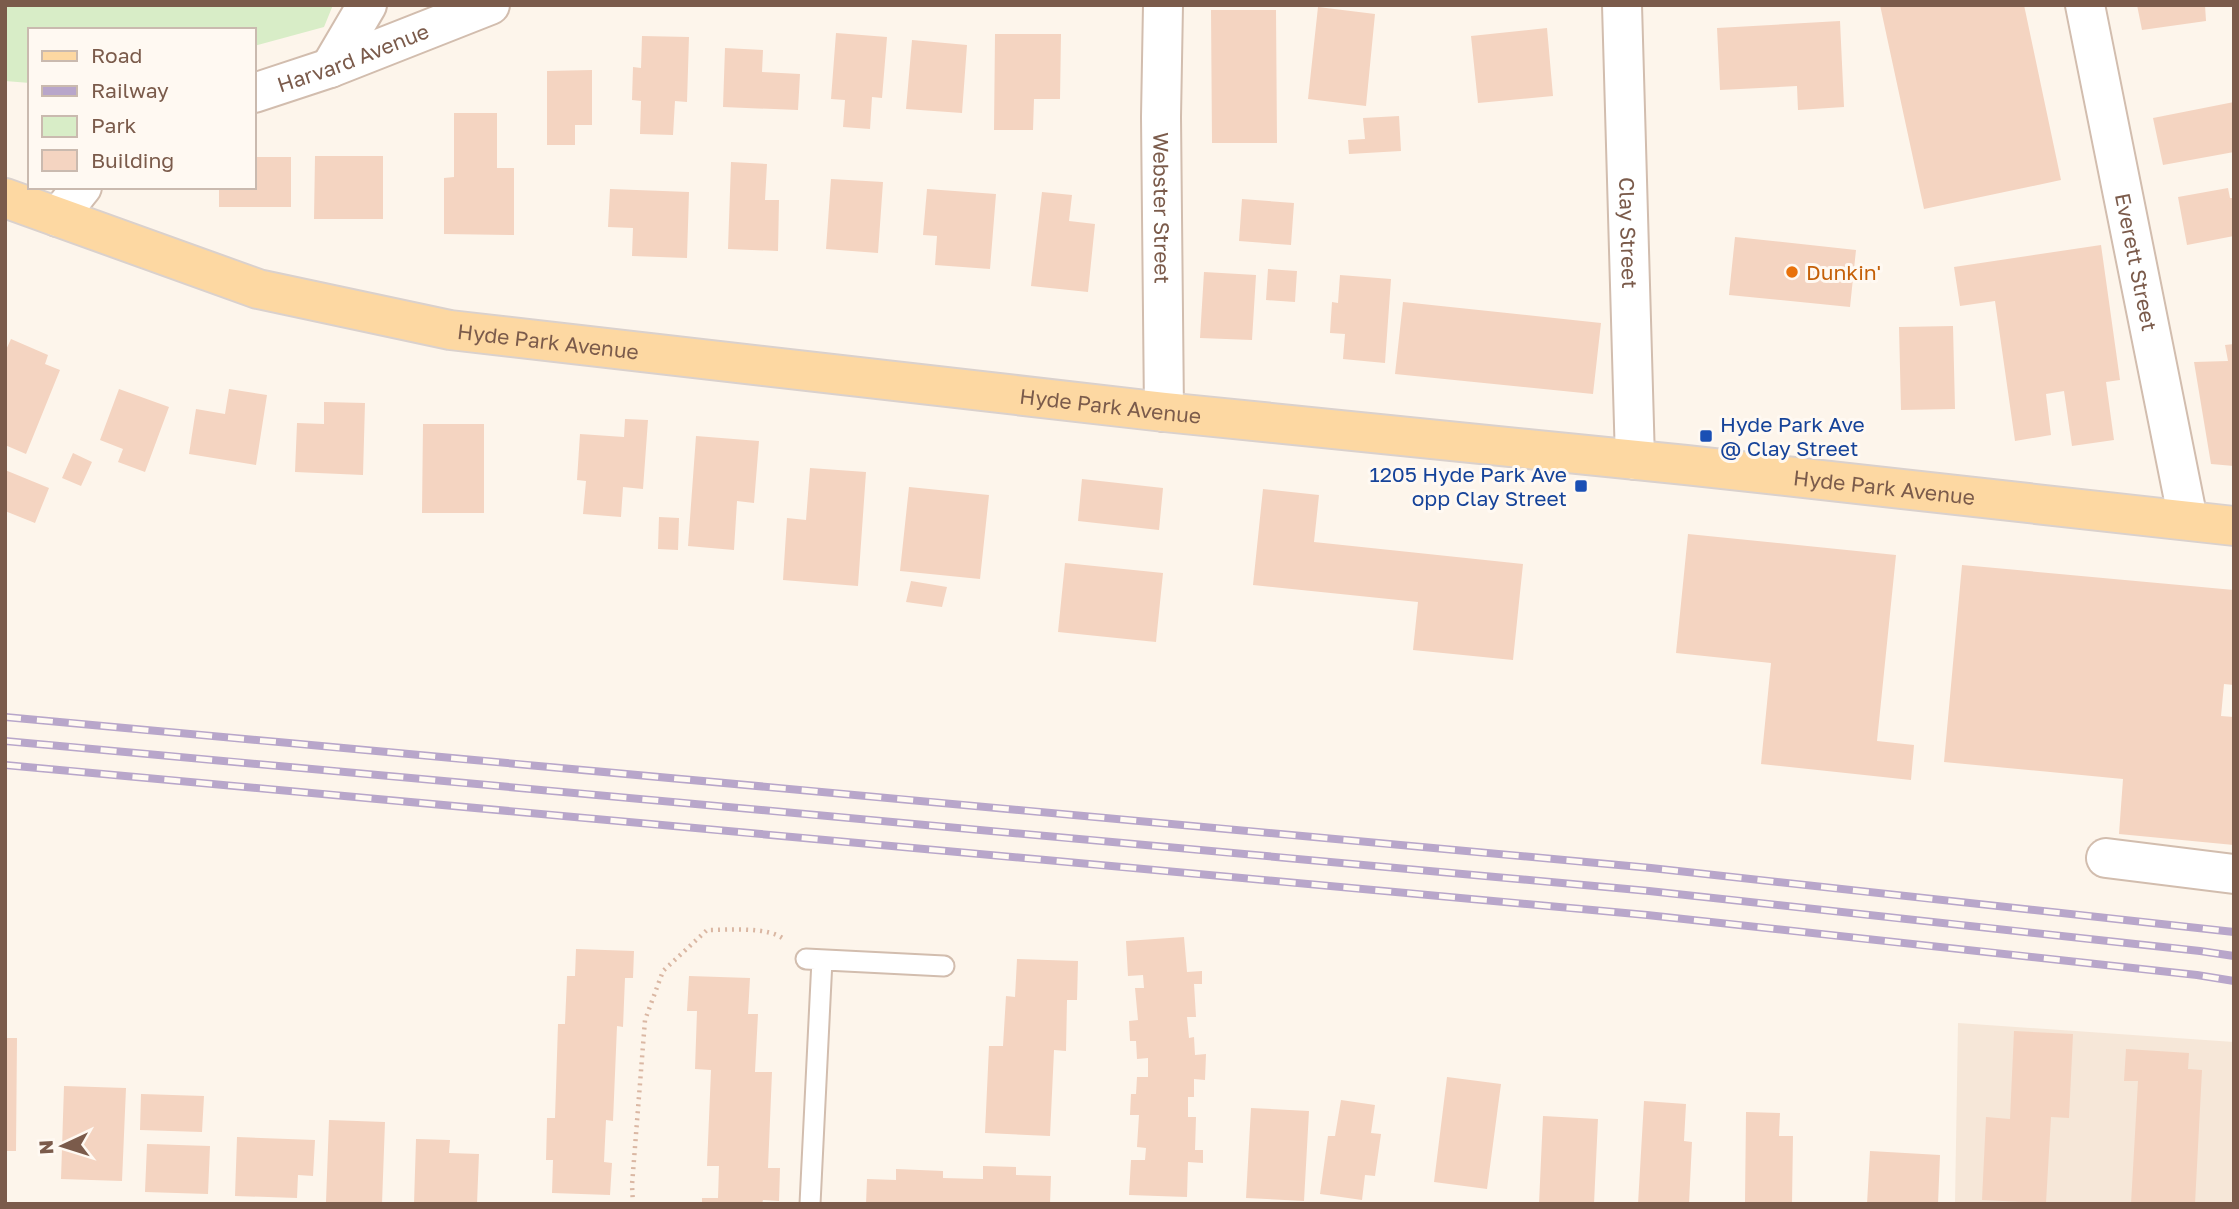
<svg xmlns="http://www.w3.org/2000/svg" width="2239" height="1209" font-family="'Golos Text',sans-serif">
  <rect width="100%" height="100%" fill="#fdf5eb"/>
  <path fill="#f6e7d8" d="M1958 1023 2234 1042V1204H1955Z"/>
  <path fill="#d8edc7" d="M5 5H333L324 27 254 46V30H30V83L5 81Z"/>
  <path fill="#f4d4c1" d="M1880 5H2024L2061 180 1924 209Z
    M2137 5H2205L2206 21 2142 30Z
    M1318 7 1375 14 1366 106 1308 99Z
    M1211 10H1276L1277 143H1212Z
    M1840 21 1844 107 1798 110 1797 86 1720 90 1717 28Z
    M1547 28 1553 96 1478 103 1471 36Z
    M836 33 887 37 882 98 872 97 870 129 843 127 845 100 831 99Z
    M995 34H1061L1060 99H1034L1033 130H994Z
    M642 36 689 37 687 102 675 101 673 135 640 134 641 101 632 100 633 67 641 68Z
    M912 40 967 45 962 113 906 109Z
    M725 48 763 50 762 72 800 74 798 110 723 107Z
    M592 70V125H575V145H547V71Z
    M2234 102V152L2163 165 2153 118Z
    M454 113H497V168H514V235L444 234V178L454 177Z
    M1399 116 1401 151 1349 154 1348 140 1365 139 1363 118Z
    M315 156H383V219H314Z
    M254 157H291V207H219V187H254Z
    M731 162 767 164 765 200H779L778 251 728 249Z
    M831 179 883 182 878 253 826 249Z
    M2228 188 2230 198H2234V236L2187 245 2178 197Z
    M610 189 689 192 687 258 632 256 633 228 608 227Z
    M927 189 996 194 990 269 935 265 937 236 923 235Z
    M1042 192 1072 195 1069 221 1095 224 1088 292 1031 286Z
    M1242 199 1294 203 1291 245 1239 241Z
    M1735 237 1856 250 1850 307 1729 295Z
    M2101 245 2120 380 2106 382 2114 440 2072 446 2064 391 2046 394 2051 435 2015 441 1995 301 1960 306 1954 267Z
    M1268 269 1297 271 1295 302 1266 300Z
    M1204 272 1256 275 1252 340 1200 338Z
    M1340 275 1391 279 1385 363 1343 359 1345 334 1330 333 1332 302 1338 303Z
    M1403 302 1601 323 1593 394 1395 374Z
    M1953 326 1955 409 1901 410 1899 327Z
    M11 339 48 355 45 364 60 370 26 454 5 445V352Z
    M2234 344V466L2211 464 2194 362 2228 361 2225 345Z
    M119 389 169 407 145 472 118 462 123 449 100 440Z
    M229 389 267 395 256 465 189 454 196 409 225 414Z
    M324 402 365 403 363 475 295 472 297 423 324 424Z
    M625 419 648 420 643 489 623 487 621 517 583 514 586 481 577 480 580 434 624 437Z
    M423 424H484V513H422Z
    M696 436 759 441 754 503 737 501 734 550 688 546Z
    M73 453 92 462 81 486 62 478Z
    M810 468 866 472 858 586 783 580 787 518 806 520Z
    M5 470 49 488 35 523 5 511Z
    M1082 479 1163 488 1159 530 1078 521Z
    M909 487 989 495 980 579 900 571Z
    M1263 489 1319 495 1314 542 1523 564 1513 660 1413 650 1418 602 1253 585Z
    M659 517 679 518 678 550 658 549Z
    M1688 534 1896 555 1877 741 1914 745 1911 780 1761 764 1771 663 1676 653Z
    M1065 563 1163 573 1156 642 1058 632Z
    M1962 565 2234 590V685L2224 684 2221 716 2234 717V845L2119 834 2123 779 1944 762Z
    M911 581 947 587 942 607 906 602Z
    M1184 937 1187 972 1202 971V984H1194L1196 1017H1187L1189 1038 1194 1037 1195 1055 1206 1054 1205 1080 1194 1079V1097H1188V1117H1196L1195 1150H1203V1163L1188 1162 1187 1197 1129 1195 1131 1160H1145L1146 1148 1137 1147 1139 1115H1130L1131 1094H1136L1137 1077H1148V1058L1137 1059 1136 1041H1130L1129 1021 1138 1020 1135 988H1144L1143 975 1128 976 1126 941Z
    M576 949 634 951 633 978H625L623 1027 617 1026 613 1121 606 1120 604 1162 612 1163 610 1195 552 1193 553 1160H546L547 1118H555L558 1024H565L567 976H575Z
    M1017 959 1078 961 1077 1000H1067L1066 1051 1054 1050 1050 1136 985 1133 989 1046H1003L1006 996 1015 997Z
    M689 976 750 978 748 1014H758L755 1072H772L768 1168H780L779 1201 763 1200 762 1204H702V1198H718L719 1166H707L711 1070 695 1069 697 1011H687Z
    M2014 1031 2073 1034 2069 1118 2051 1117 2046 1203 1982 1200 1986 1117 2010 1119Z
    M5 1038H17L16 1151H5Z
    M2126 1049 2189 1053 2188 1069 2202 1070 2195 1204H2131L2138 1081H2124Z
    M1447 1077 1501 1084 1487 1189 1434 1182Z
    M64 1086 126 1088 122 1181 61 1179Z
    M141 1094 204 1096 202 1132 140 1130Z
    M1341 1100 1375 1105 1371 1133 1381 1134 1375 1176 1365 1175 1362 1200 1320 1194 1328 1136H1335Z
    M1644 1101 1686 1104 1684 1141 1692 1142 1689 1204H1638Z
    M1251 1108 1309 1111 1304 1201 1246 1198Z
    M1746 1112 1780 1113 1779 1136H1793L1792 1204 1745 1203Z
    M1543 1116 1598 1119 1594 1204H1539Z
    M329 1120 385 1122 382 1204 326 1202Z
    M237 1137 315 1140 313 1176 298 1175 297 1198 235 1196Z
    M416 1139 450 1140 449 1153 479 1154 477 1204H414Z
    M147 1144 210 1146 208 1194 145 1192Z
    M1870 1151 1940 1155 1938 1204H1867Z
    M983 1166 1016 1167V1175L1051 1176 1050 1204H866L867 1179 896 1180V1169L943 1171V1178L983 1179Z"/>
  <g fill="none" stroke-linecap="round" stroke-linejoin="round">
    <g stroke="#d2bdae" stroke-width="23">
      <path id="service" d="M806 959 944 966
        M810 1204 822 960"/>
    </g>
    <g stroke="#d2bdae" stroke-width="42">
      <g id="minor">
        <path id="s1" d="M1163 5 1161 117 1164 412"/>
        <path id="s2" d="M1622 5 1635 460"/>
        <path id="s3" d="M2085 5 2188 520"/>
        <path d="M330 68 367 5"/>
        <path id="s4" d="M254 93 330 68 490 5"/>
        <path d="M58 217 82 187"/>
        <path d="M2106 858 2234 874"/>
      </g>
    </g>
    <g stroke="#dad1cd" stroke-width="42">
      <g id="primary">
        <path id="s5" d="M5 198 258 289 450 330 1164 412 1686 465 2234 526"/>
      </g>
    </g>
    <path stroke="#dab7a3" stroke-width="4.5" stroke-dasharray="2 5" stroke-linecap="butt" d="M633 1204 632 1185 645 1020 663 971 707 930C728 930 769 926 785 940"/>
    <use href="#service" stroke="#fff" stroke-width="19"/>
    <use href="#minor" stroke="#fff" stroke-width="38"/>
    <use href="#primary" stroke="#fdd8a2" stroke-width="38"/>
    <g stroke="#b8a6ca" stroke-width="8">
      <path id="rail" d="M5 717 1651 868 2234 932
        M5 741 1649 891 2200 951 2234 956
        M5 765 1647 915 2197 975 2234 981"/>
    </g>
    <use href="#rail" stroke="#fff9f2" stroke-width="5" stroke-dasharray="16" stroke-linecap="butt"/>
  </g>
  <circle fill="#e8710a" stroke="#fff9f2" stroke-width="2.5" cx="1792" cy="272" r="7"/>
  <g fill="#1a4fb4" stroke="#fff9f2" stroke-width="2.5">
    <rect x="1699" y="429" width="14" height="14" rx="3.5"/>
    <rect x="1574" y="479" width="14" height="14" rx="3.5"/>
  </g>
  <g text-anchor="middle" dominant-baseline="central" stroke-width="6" stroke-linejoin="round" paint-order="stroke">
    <g font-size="21" fill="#7b5b4b" stroke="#fff9f2">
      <text stroke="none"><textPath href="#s4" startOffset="105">Harvard Avenue</textPath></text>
      <text stroke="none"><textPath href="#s1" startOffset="203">Webster Street</textPath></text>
      <text stroke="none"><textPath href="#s2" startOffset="228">Clay Street</textPath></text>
      <text stroke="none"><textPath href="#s3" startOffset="262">Everett Street</textPath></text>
      <text stroke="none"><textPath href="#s5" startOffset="564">Hyde Park Avenue</textPath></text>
      <text stroke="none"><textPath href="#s5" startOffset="1130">Hyde Park Avenue</textPath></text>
      <text stroke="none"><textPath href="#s5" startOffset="1908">Hyde Park Avenue</textPath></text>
    </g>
    <g font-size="21" fill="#c56008" stroke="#fff9f2" text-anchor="start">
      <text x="1806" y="272">Dunkin'</text>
    </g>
    <g font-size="21" fill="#164399" stroke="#fff9f2" text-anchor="start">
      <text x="1720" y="424">Hyde Park Ave<tspan x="1720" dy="24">@ Clay Street</tspan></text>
      <text x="1567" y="474" text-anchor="end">1205 Hyde Park Ave<tspan x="1567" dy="24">opp Clay Street</tspan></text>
    </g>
  </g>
  <rect width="2239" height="1209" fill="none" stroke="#7b5b4b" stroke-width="14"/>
  <rect x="28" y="28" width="228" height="161" fill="#fff9f2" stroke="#cabaaf" stroke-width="2"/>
  <rect x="42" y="51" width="35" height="10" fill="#fdd8a2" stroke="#cabaaf" stroke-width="2"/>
  <text x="91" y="63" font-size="21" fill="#7b5b4b">Road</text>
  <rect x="42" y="86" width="35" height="10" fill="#b8a6ca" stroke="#cabaaf" stroke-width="2"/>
  <text x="91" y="98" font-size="21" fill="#7b5b4b">Railway</text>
  <rect x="42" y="116" width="35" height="21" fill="#d8edc7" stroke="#cabaaf" stroke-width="2"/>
  <text x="91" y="133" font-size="21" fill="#7b5b4b">Park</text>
  <rect x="42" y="150" width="35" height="21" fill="#f4d4c1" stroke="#cabaaf" stroke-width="2"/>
  <text x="91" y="168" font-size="21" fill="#7b5b4b">Building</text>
  <g transform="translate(63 1146) rotate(266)" stroke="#fff9f2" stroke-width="5" paint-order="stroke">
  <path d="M0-5L12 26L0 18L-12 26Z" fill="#7b5b4b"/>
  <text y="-10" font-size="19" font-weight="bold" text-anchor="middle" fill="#7b5b4b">N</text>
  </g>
</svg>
